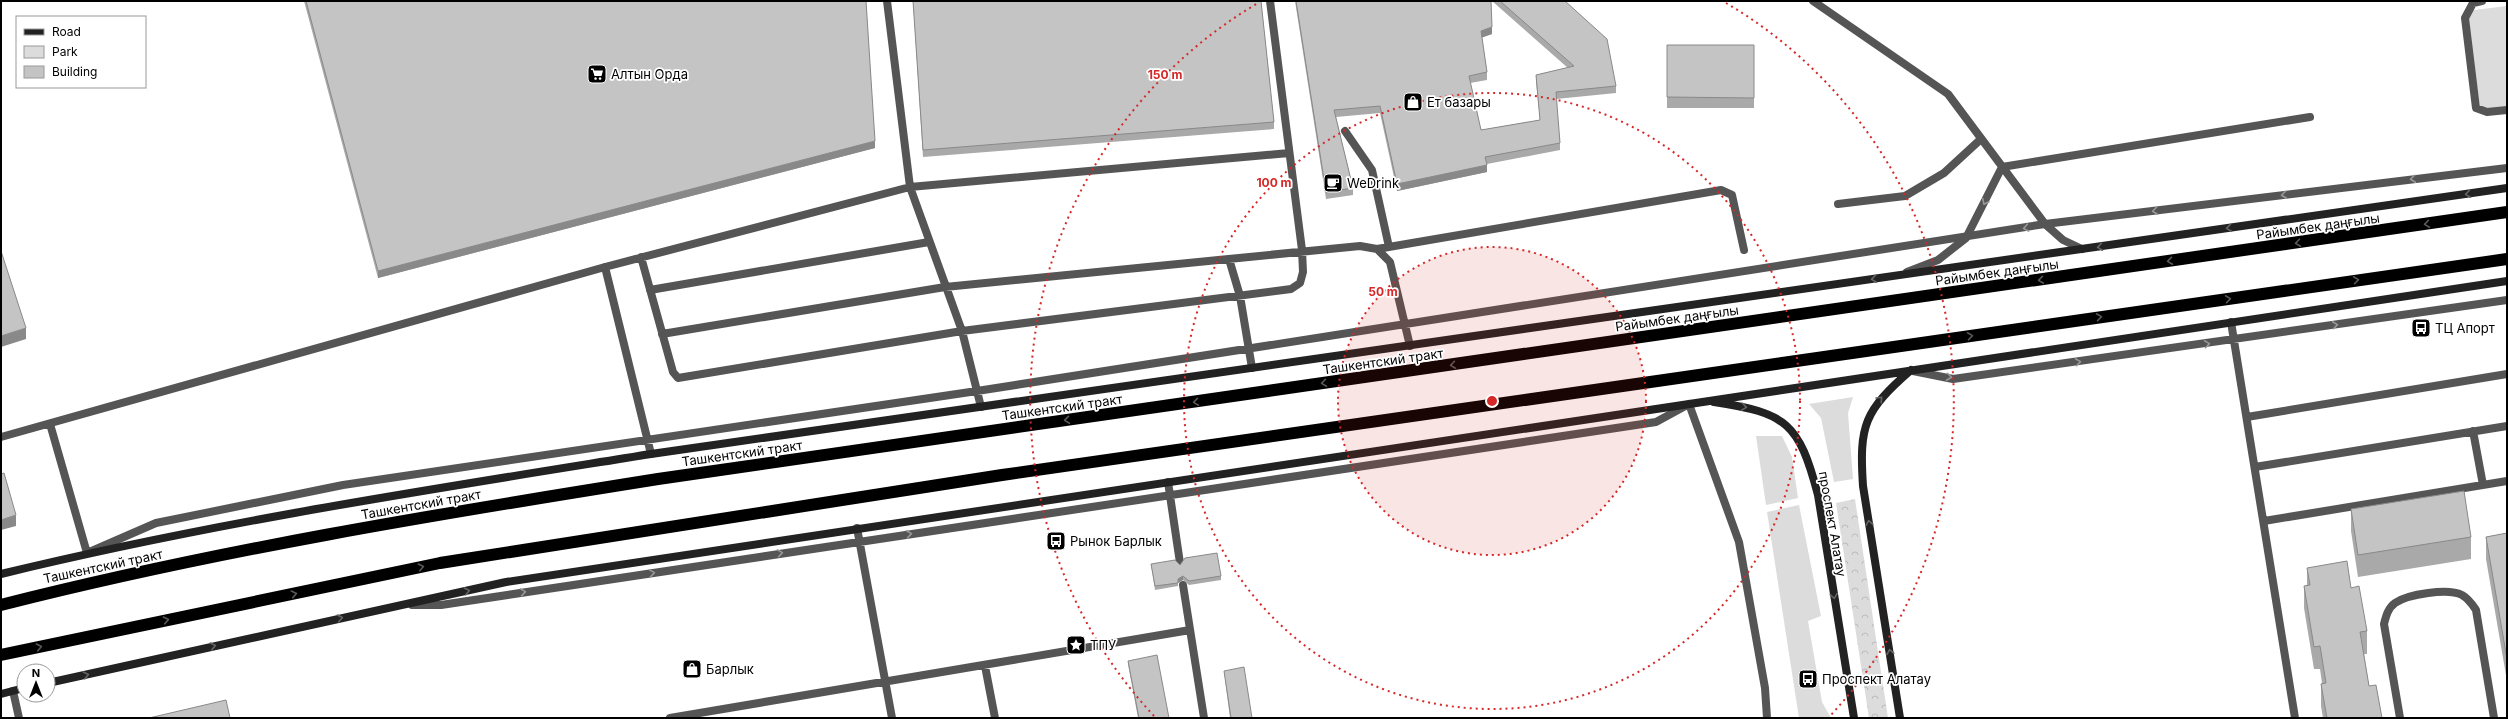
<svg xmlns="http://www.w3.org/2000/svg" width="2508" height="719" font-family="Inter,sans-serif">
  <defs>
    <pattern id="forest-crowns" width="20" height="18" patternUnits="userSpaceOnUse"><rect width="20" height="18" fill="#dcdcdc"/><path d="M2 6a3 3 0 1 1 6 0M12 15a3 3 0 1 1 6 0" fill="none" stroke="#bbb"/></pattern>
  </defs>
  <rect width="100%" height="100%" fill="#fff"/>
  <path fill="#dcdcdc" d="M2507 6V110L2481 114 2466 11Z
    M1853 397 1848 413 1853 479 1834 482 1821 418 1809 404Z
    M1756 436H1782L1792 457 1798 498 1766 505Z
    M1799 505 1821 616 1808 621 1822 702 1831 718H1799L1767 512Z"/>
  <path fill="url(#forest-crowns)" d="M1855 499 1888 718H1869L1836 503Z"/>
  <g fill="none" stroke-linecap="round" stroke-linejoin="round">
    <path stroke="#555" stroke-width="8" d="M2482 1 2473 3 2465 18 2476 108 2487 112 2507 110
      M1345 131 1372 170 1389 247
      M2002 167 2310 117
      M1838 204 1905 196 1944 173 1981 139
      M1377 249 1721 190 1732 195 1744 250
      M641 257 673 372 678 378 962 331 1291 289 1300 283 1303 272 1302 250 1270 1
      M1229 259 1240 296 1252 368
      M605 267 651 454
      M650 290 929 242
      M2231 322 2295 718
      M662 334 945 287 1360 246 1377 249 1390 262 1410 346
      M1913 371 1953 379 2507 300
      M981 407 962 331 910 187 1289 153
      M2247 417 2507 374
      M50 424 87 553 156 523 343 485 977 391 2045 224 2507 168
      M2473 431 2483 485
      M1 437 605 267 910 187 887 1
      M2255 467 2507 426
      M1168 482 1180 563
      M2264 521 2507 481
      M857 528 892 718
      M1183 585 1204 718
      M412 605H441L1656 422 1689 404 1739 542 1765 688 1767 718
      M985 666 995 718
      M13 691 19 718
      M670 718 1190 630
      M2400 718 2384 624C2386 616 2388 608 2395 603 2408 594 2448 588 2462 595 2469 599 2472 604 2476 610L2494 718"/>
    <path stroke="#555" stroke-width="8" d="M1813 1 1948 94 2045 224 2063 240 2082 249
      M1907 272 1938 260 1966 238 2002 167"/>
    <path stroke="#222" stroke-width="8" d="M1714 402C1787 413 1799 423 1818 495L1854 718
      M1 574C215 522 433 489 651 454L2507 188
      M48 683 506 582 2507 281
      M1 694 24 688
      M1900 718 1863 486C1859 425 1864 411 1911 370"/>
    <path stroke="#000" stroke-width="12" d="M1 605C217 550 438 514 658 479L2507 212
      M1 655 440 563 1002 475 2507 259"/>
  </g>
  <path fill="#a9a9a9" d="M304 1H866L875 148 378 278Z
    M913 1H1261L1274 122V129L923 157Z
    M1295 1H1491L1492 34 1482 37 1487 72V80L1470 83 1481 130 1540 120 1536 82V75L1568 68 1492 1H1565L1616 86V93L1556 99 1560 143V150L1487 164V172L1397 191 1380 113 1336 117 1353 188V195L1326 199Z
    M1667 45H1754V108H1667Z
    M2351 509 2471 537V559L2358 577 2351 531Z
    M2507 533V681L2486 559V537Z
    M1151 564 1180 565 1221 576V580L1189 585 1183 580 1178 583V586L1155 590Z
    M2307 568 2351 588 2367 631V654H2364L2369 686 2382 718H2323L2321 706V684L2322 683 2320 669H2314L2304 608V586L2307 585Z
    M1128 661 1169 718H1138L1128 664Z
    M1224 671 1252 718H1230Z"/>
  <path fill="#898989" d="M1492 27V34L1481 38V31Z
    M875 141V148L378 278V271Z
    M1487 165V172L1397 191V184Z
    M26 328V339L1 347V336Z
    M16 515V526L1 530V520Z
    M1183 576V580L1178 583V586V579Z"/>
  <path fill="#c4c4c4" stroke="#898989" d="M306 1H866L875 141 378 271Z
    M913 1H1261L1274 122 923 150Z
    M1296 1H1491L1492 27 1481 31 1487 72 1469 76 1481 130 1540 120 1536 75 1574 66 1500 1H1565L1607 39 1616 86 1556 92 1560 143 1485 157 1487 165 1397 184 1380 106 1334 110 1353 188 1326 192Z
    M1667 45H1754V98L1667 97Z
    M1 251 26 328 1 336Z
    M4 473 16 515 1 520V474Z
    M2464 491 2471 537 2358 555 2351 509Z
    M2507 533V659L2486 537Z
    M1217 553 1221 576 1189 581 1183 576 1178 579V583L1155 586 1151 564 1175 560 1180 565 1185 558Z
    M2347 561 2351 588 2359 586 2367 631 2360 632 2369 686 2376 685 2382 718H2327L2321 684 2326 683 2320 646 2314 647 2304 586 2310 585 2307 568Z
    M1157 655 1169 718H1139L1128 661Z
    M1244 667 1252 718H1231L1224 671Z
    M226 700 230 718H149Z"/>
  <defs><path id="oneway-chevron" d="M-2-3.5L2.5 0L-2 3.5" fill="none" stroke-width="1.6" stroke-linecap="round" stroke-linejoin="round"/></defs>
  <g stroke="#999">
    <use href="#oneway-chevron" transform="translate(2413 179) rotate(173)"/>
    <use href="#oneway-chevron" transform="translate(2284 195) rotate(173)"/>
    <use href="#oneway-chevron" transform="translate(1985 202) rotate(117)"/>
    <use href="#oneway-chevron" transform="translate(2155 211) rotate(173)"/>
    <use href="#oneway-chevron" transform="translate(2026 228) rotate(170)"/>
    <use href="#oneway-chevron" transform="translate(2335 325) rotate(-8)"/>
    <use href="#oneway-chevron" transform="translate(2207 344) rotate(-8)"/>
    <use href="#oneway-chevron" transform="translate(2078 362) rotate(-8)"/>
    <use href="#oneway-chevron" transform="translate(1949 377) rotate(7)"/>
    <use href="#oneway-chevron" transform="translate(909 534) rotate(-8)"/>
    <use href="#oneway-chevron" transform="translate(780 553) rotate(-9)"/>
    <use href="#oneway-chevron" transform="translate(652 573) rotate(-9)"/>
    <use href="#oneway-chevron" transform="translate(523 592) rotate(-9)"/>
  </g>
  <g stroke="#646464">
    <use href="#oneway-chevron" transform="translate(2468 194) rotate(172)"/>
    <use href="#oneway-chevron" transform="translate(2229 228) rotate(172)"/>
    <use href="#oneway-chevron" transform="translate(2100 247) rotate(172)"/>
    <use href="#oneway-chevron" transform="translate(1874 279) rotate(172)"/>
    <use href="#oneway-chevron" transform="translate(1880 399) rotate(-47)"/>
    <use href="#oneway-chevron" transform="translate(1744 407) rotate(9)"/>
    <use href="#oneway-chevron" transform="translate(1869 523) rotate(-99)"/>
    <use href="#oneway-chevron" transform="translate(467 591) rotate(-12)"/>
    <use href="#oneway-chevron" transform="translate(1834 596) rotate(81)"/>
    <use href="#oneway-chevron" transform="translate(340 618) rotate(-12)"/>
    <use href="#oneway-chevron" transform="translate(213 646) rotate(-12)"/>
    <use href="#oneway-chevron" transform="translate(1890 652) rotate(-99)"/>
    <use href="#oneway-chevron" transform="translate(86 675) rotate(-13)"/>
  </g>
  <g stroke="#595959">
    <use href="#oneway-chevron" transform="translate(2427 224) rotate(172)"/>
    <use href="#oneway-chevron" transform="translate(2298 243) rotate(172)"/>
    <use href="#oneway-chevron" transform="translate(2170 261) rotate(172)"/>
    <use href="#oneway-chevron" transform="translate(2041 280) rotate(172)"/>
    <use href="#oneway-chevron" transform="translate(2356 280) rotate(-8)"/>
    <use href="#oneway-chevron" transform="translate(2228 299) rotate(-8)"/>
    <use href="#oneway-chevron" transform="translate(2099 317) rotate(-8)"/>
    <use href="#oneway-chevron" transform="translate(1970 336) rotate(-8)"/>
    <use href="#oneway-chevron" transform="translate(1453 365) rotate(172)"/>
    <use href="#oneway-chevron" transform="translate(1324 383) rotate(172)"/>
    <use href="#oneway-chevron" transform="translate(1196 402) rotate(172)"/>
    <use href="#oneway-chevron" transform="translate(1067 420) rotate(172)"/>
    <use href="#oneway-chevron" transform="translate(421 567) rotate(-12)"/>
    <use href="#oneway-chevron" transform="translate(294 594) rotate(-12)"/>
    <use href="#oneway-chevron" transform="translate(166 620) rotate(-12)"/>
    <use href="#oneway-chevron" transform="translate(39 647) rotate(-12)"/>
  </g>
  <circle cx="1492" cy="401" r="154" fill="#d62828" fill-opacity=".12"/>
  <g fill="none" stroke="#d62828" stroke-width="2" stroke-dasharray="2 4">
    <circle cx="1492" cy="401" r="154"/>
    <circle cx="1492" cy="401" r="308"/>
    <path d="M1154 716A462 462 0 0 1 1258 3M1726 3A462 462 0 0 1 1830 716"/>
  </g>
  <defs>
    <g id="supermarket-square" transform="scale(1)"><rect x="-9" y="-9" width="18" height="18" rx="4" fill="#000" stroke="#fff"/><path d="M-6-5.5h2.5l.6 2H6L4.5 2H-2.5L-4.4-4H-6ZM-1.5 3.2a1.3 1.3 0 1 0 .1 0ZM3 3.2a1.3 1.3 0 1 0 .1 0Z" fill="#fff"/></g>
    <g id="shop-square" transform="scale(1)"><rect x="-9" y="-9" width="18" height="18" rx="4" fill="#000" stroke="#fff"/><path d="M-5-2.5h2.3a2.7 3.5 0 0 1 5.4 0H5L5.5 6h-11ZM-1.5-2.5h3a1.5 2.3 0 0 0-3 0Z" fill="#fff"/></g>
    <g id="cafe-square" transform="scale(1)"><rect x="-9" y="-9" width="18" height="18" rx="4" fill="#000" stroke="#fff"/><path d="M-5.5-4.5H6V0H3Q3 3.5 0 3.5H-2.5Q-5.5 3.5-5.5 0ZM3-3.2v2h1.7v-2ZM-6 4.5H4V6H-6Z" fill="#fff"/></g>
    <g id="bus-square" transform="scale(1)"><rect x="-9" y="-9" width="18" height="18" rx="4" fill="#000" stroke="#fff"/><path d="M-5-6H5V4H4V6H2V4H-2V6H-4V4H-5ZM-3.5-4V0h7V-4ZM-3.5 1.2v1.5H-2V1.2ZM2 1.2v1.5H3.5V1.2Z" fill="#fff"/></g>
    <g id="sight-square" transform="scale(1)"><rect x="-9" y="-9" width="18" height="18" rx="4" fill="#000" stroke="#fff"/><path d="M0-6L1.8-2.2L6-1.7L2.9 1.2L3.7 5.4L0 3.3L-3.7 5.4L-2.9 1.2L-6-1.7L-1.8-2.2Z" fill="#fff"/></g>
  </defs>
  <g fill-rule="evenodd">
    <use href="#supermarket-square" x="597" y="74"/>
    <use href="#shop-square" x="1413" y="102"/>
    <use href="#cafe-square" x="1333" y="183"/>
    <use href="#bus-square" x="2421" y="328"/>
    <use href="#bus-square" x="1056" y="541"/>
    <use href="#sight-square" x="1076" y="645"/>
    <use href="#shop-square" x="692" y="669"/>
    <use href="#bus-square" x="1808" y="679"/>
  </g>
  <g text-anchor="middle" dominant-baseline="central" stroke-width="3.5" stroke-linejoin="round" paint-order="stroke">
    <g font-size="13" fill="#000" stroke="#fff" text-anchor="start">
      <text x="611" y="74">Алтын Орда</text>
      <text x="1427" y="102">Ет базары</text>
      <text x="1347" y="183">WeDrink</text>
      <text x="2435" y="328">ТЦ Апорт</text>
      <text x="1070" y="541">Рынок Барлык</text>
      <text x="1090" y="645">ТПУ</text>
      <text x="706" y="669">Барлык</text>
      <text x="1822" y="679">Проспект Алатау</text>
    </g>
    <g font-size="13" fill="#000" stroke="#fff">
      <text transform="translate(2318 226) rotate(-8)">Райымбек даңғылы</text>
      <text transform="translate(1997 272) rotate(-8)">Райымбек даңғылы</text>
      <text transform="translate(1677 318) rotate(-8)">Райымбек даңғылы</text>
      <text transform="translate(1383 361) rotate(-8)">Ташкентский тракт</text>
      <text transform="translate(1062 407) rotate(-8)">Ташкентский тракт</text>
      <text transform="translate(742 453) rotate(-8)">Ташкентский тракт</text>
      <text transform="translate(421 504) rotate(-10)">Ташкентский тракт</text>
      <text transform="translate(1833 524) rotate(80)">проспект Алатау</text>
      <text transform="translate(103 566) rotate(-12)">Ташкентский тракт</text>
    </g>
  </g>
  <circle cx="1492" cy="401" r="6" fill="#d62828" stroke="#fff" stroke-width="2"/>
  <g font-size="12" text-anchor="middle" font-weight="bold" fill="#d62828" stroke="#fff" stroke-width="3.5" stroke-linejoin="round" paint-order="stroke">
    <text x="1165" y="79">150 m</text>
    <text x="1274" y="187">100 m</text>
    <text x="1383" y="296">50 m</text>
  </g>
  <rect width="2508" height="719" fill="none" stroke="#000000" stroke-width="4"/>
  <rect x="16" y="16" width="130" height="72" fill="#ffffff" stroke="#999999"/>
  <rect x="24" y="29" width="20" height="6" fill="#222222" stroke="#999999"/>
  <text x="52" y="36" font-size="12" fill="#000000">Road</text>
  <rect x="24" y="46" width="20" height="12" fill="#dcdcdc" stroke="#999999"/>
  <text x="52" y="56" font-size="12" fill="#000000">Park</text>
  <rect x="24" y="66" width="20" height="12" fill="#c4c4c4" stroke="#999999"/>
  <text x="52" y="76" font-size="12" fill="#000000">Building</text>
  <g transform="translate(36 683)"><circle r="19" fill="#ffffff" stroke="#999999"/>
  <path d="M0-3L7 15L0 10L-7 15Z" fill="#000000"/>
  <text y="-6" font-size="11" font-weight="bold" text-anchor="middle" fill="#000000">N</text>
  </g>
</svg>
